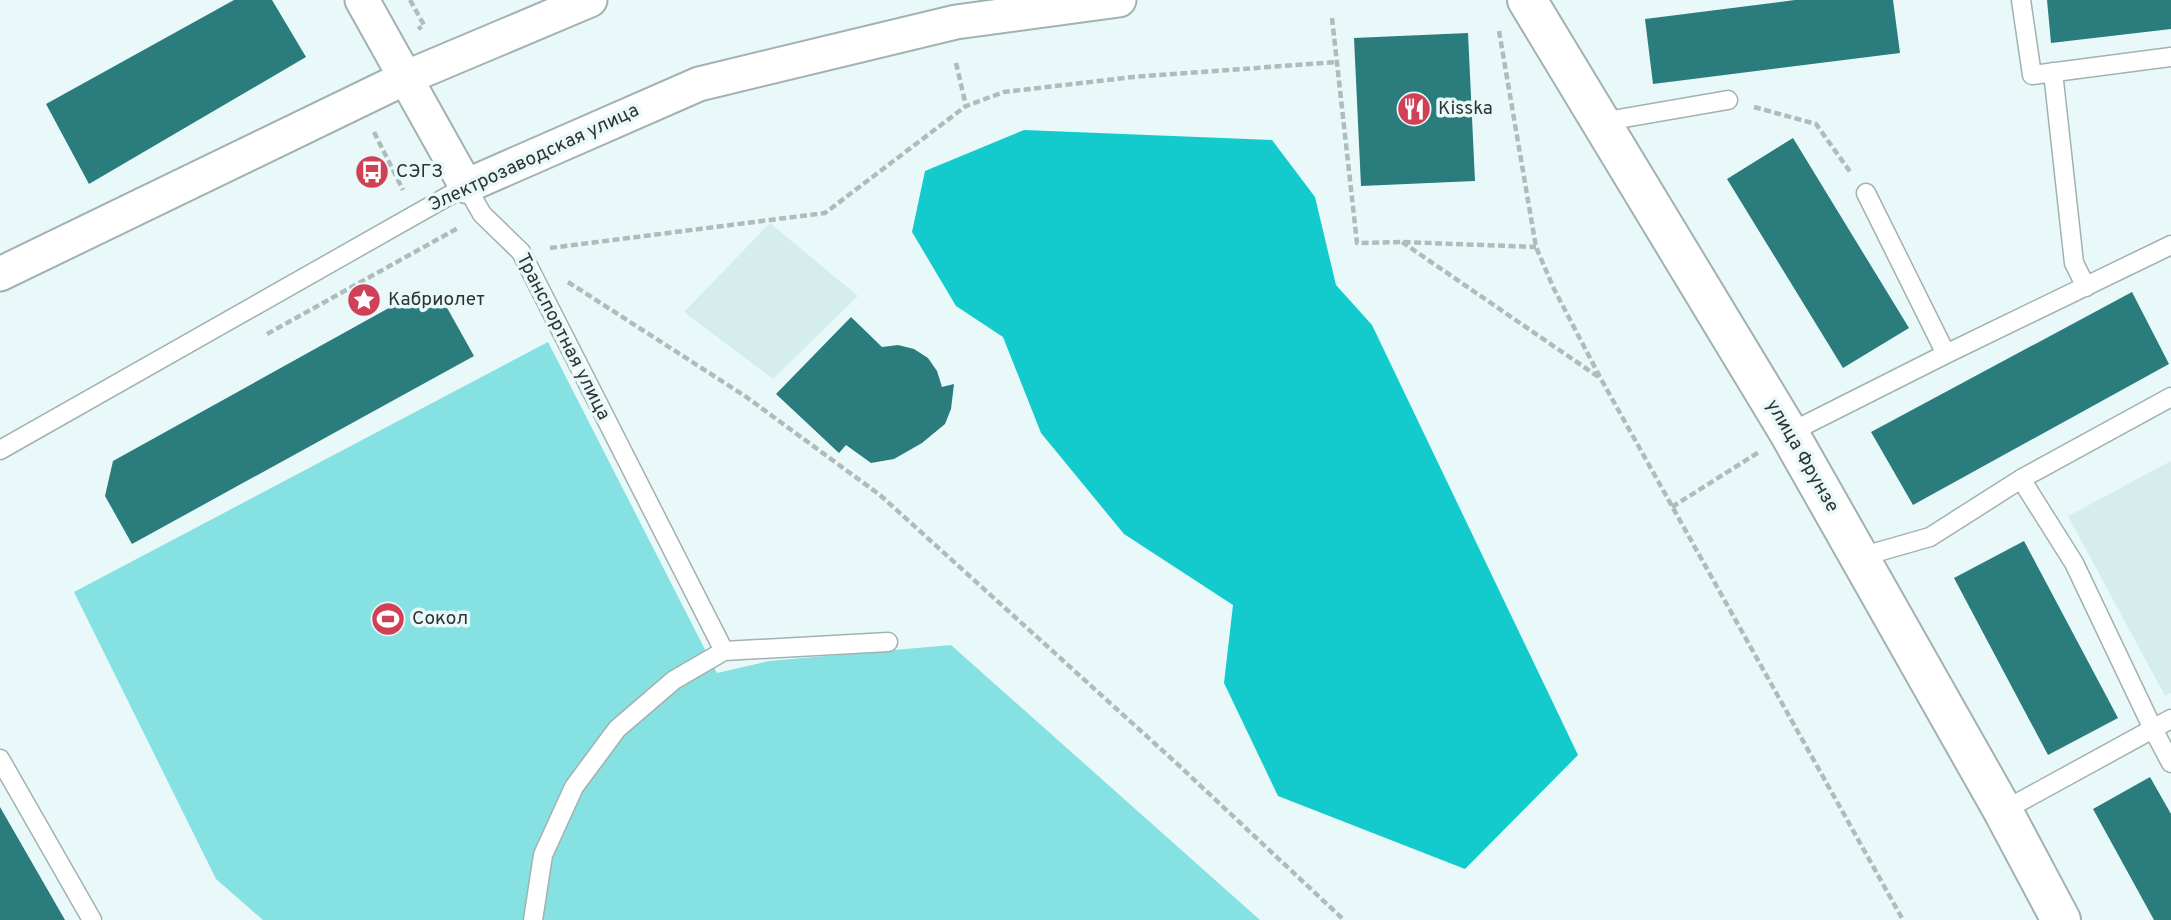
<svg xmlns="http://www.w3.org/2000/svg" width="2171" height="920" font-family="Overpass,sans-serif">
  <rect width="100%" height="100%" fill="#e9f9f9"/>
  <path fill="#d5eeed" d="M770 223 858 296 773 379 684 312Z
    M2171 461V693L2165 696 2068 516Z"/>
  <path fill="#86e1e2" d="M548 342 717 673 769 661 951 645 1260 920H263L216 879 74 592Z"/>
  <path fill="#13cbcd" d="M1024 130 1272 140 1315 197 1336 285 1372 325 1578 755 1465 869 1278 796 1224 683 1233 605 1124 534 1041 433 1003 337 956 306 912 232 925 171Z"/>
  <path fill="#2b7c7d" d="M234 0H272L306 57 89 184 46 104Z
    M1795 0H1893L1900 53 1653 84 1645 19Z
    M2047 0H2171V29L2051 43Z
    M1468 33 1475 181 1361 186 1354 38Z
    M1793 138 1909 328 1843 368 1727 179Z
    M2132 292 2169 364 1913 505 1871 432Z
    M414 294 441 297 474 356 132 544 105 496 113 461Z
    M851 317 882 347 898 345 914 349 928 358 937 371 942 387 954 384 951 409 945 424 922 443 894 459 871 463 846 445 839 453 776 394Z
    M2024 541 2118 718 2048 755 1954 578Z
    M2150 777 2171 814V920H2154L2093 809Z
    M0 807 65 920H0Z"/>
  <g fill="none" stroke-linecap="round" stroke-linejoin="round">
    <g stroke="#a2b1b1" stroke-width="21">
      <path id="service" d="M2021 0 2032 75 2171 57
        M2053 72 2074 263 2086 287
        M1601 122 1728 100
        M1946 354 2171 245
        M1789 433 1946 354 1866 193
        M0 450 466 186 482 214 521 252 724 651
        M2021 479 2074 563 2153 729 2171 763
        M1860 557 1930 537 2021 479 2171 397
        M0 759 92 920
        M2003 811 2171 719
        M533 920 543 855 574 787 617 729 674 680 724 651 888 642"/>
    </g>
    <g stroke="#a2b1b1" stroke-width="37">
      <path id="minor" d="M362 0 466 186 699 84 956 22 1119 0
        M0 274 405 78 590 0"/>
    </g>
    <g stroke="#a2b1b1" stroke-width="42">
      <path id="secondary" d="M1527 0 1789 433 2003 811 2061 920"/>
    </g>
    <path stroke="#afbcbc" stroke-width="4.5" stroke-dasharray="7 3.5" stroke-linecap="butt" d="M410 0 424 25 418 29
      M1332 18 1357 243 1402 242 1536 247
      M1499 31 1536 247 1554 289 1601 379 1903 920
      M956 63 966 106
      M1754 107 1816 124 1851 173
      M374 132 403 190
      M1402 242 1600 378
      M550 248 825 213 966 106 1004 92 1133 77 1337 62
      M568 282 745 396 880 495 1173 760 1344 920
      M267 334 458 228
      M1672 507 1759 452"/>
    <use href="#service" stroke="#fff" stroke-width="18"/>
    <use href="#minor" stroke="#fff" stroke-width="33"/>
    <use href="#secondary" stroke="#fff" stroke-width="38"/>
  </g>
  <defs>
    <g id="restaurant-disc" transform="scale(1.75)"><circle r="9.5" fill="#d04056" stroke="#e9f9f9"/><path d="M-5-6h1v4h1v-4h1v4h1v-4h1v5L-1.5 .5V6h-2V.5L-5-1ZM5-6V6H3V1.5H1.5Q1.5-4 5-6Z" fill="#fff"/></g>
    <g id="bus-disc" transform="scale(1.75)"><circle r="9.5" fill="#d04056" stroke="#e9f9f9"/><path d="M-5-6H5V4H4V6H2V4H-2V6H-4V4H-5ZM-3.5-4V0h7V-4ZM-3.5 1.2v1.5H-2V1.2ZM2 1.2v1.5H3.5V1.2Z" fill="#fff"/></g>
    <g id="sight-disc" transform="scale(1.75)"><circle r="9.5" fill="#d04056" stroke="#e9f9f9"/><path d="M0-6L1.8-2.2L6-1.7L2.9 1.2L3.7 5.4L0 3.3L-3.7 5.4L-2.9 1.2L-6-1.7L-1.8-2.2Z" fill="#fff"/></g>
    <g id="stadium-disc" transform="scale(1.75)"><circle r="9.5" fill="#d04056" stroke="#e9f9f9"/><path d="M0-5a6.5 5 0 1 0 0 10a6.5 5 0 1 0 0-10ZM-3.5-1.8h7v3.6h-7Z" fill="#fff"/></g>
  </defs>
  <g fill-rule="evenodd">
    <use href="#restaurant-disc" x="1414" y="109"/>
    <use href="#bus-disc" x="372" y="172"/>
    <use href="#sight-disc" x="364" y="300"/>
    <use href="#stadium-disc" x="388" y="619"/>
  </g>
  <g text-anchor="middle" dominant-baseline="central" stroke-width="7" stroke-linejoin="round" paint-order="stroke">
    <g font-size="19" fill="#2e3434" stroke="#e9f9f9" text-anchor="start">
      <text x="1438" y="109">Kisska</text>
      <text x="396" y="172">СЭГЗ</text>
      <text x="388" y="300">Кабриолет</text>
      <text x="412" y="619">Сокол</text>
    </g>
    <g font-size="19" fill="#2e3434" stroke="#e9f9f9">
      <text transform="translate(534 158) rotate(-25)">Электрозаводская улица</text>
      <text transform="translate(563 337) rotate(63)">Транспортная улица</text>
      <text transform="translate(1802 456) rotate(60)">улица Фрунзе</text>
    </g>
  </g>
</svg>
